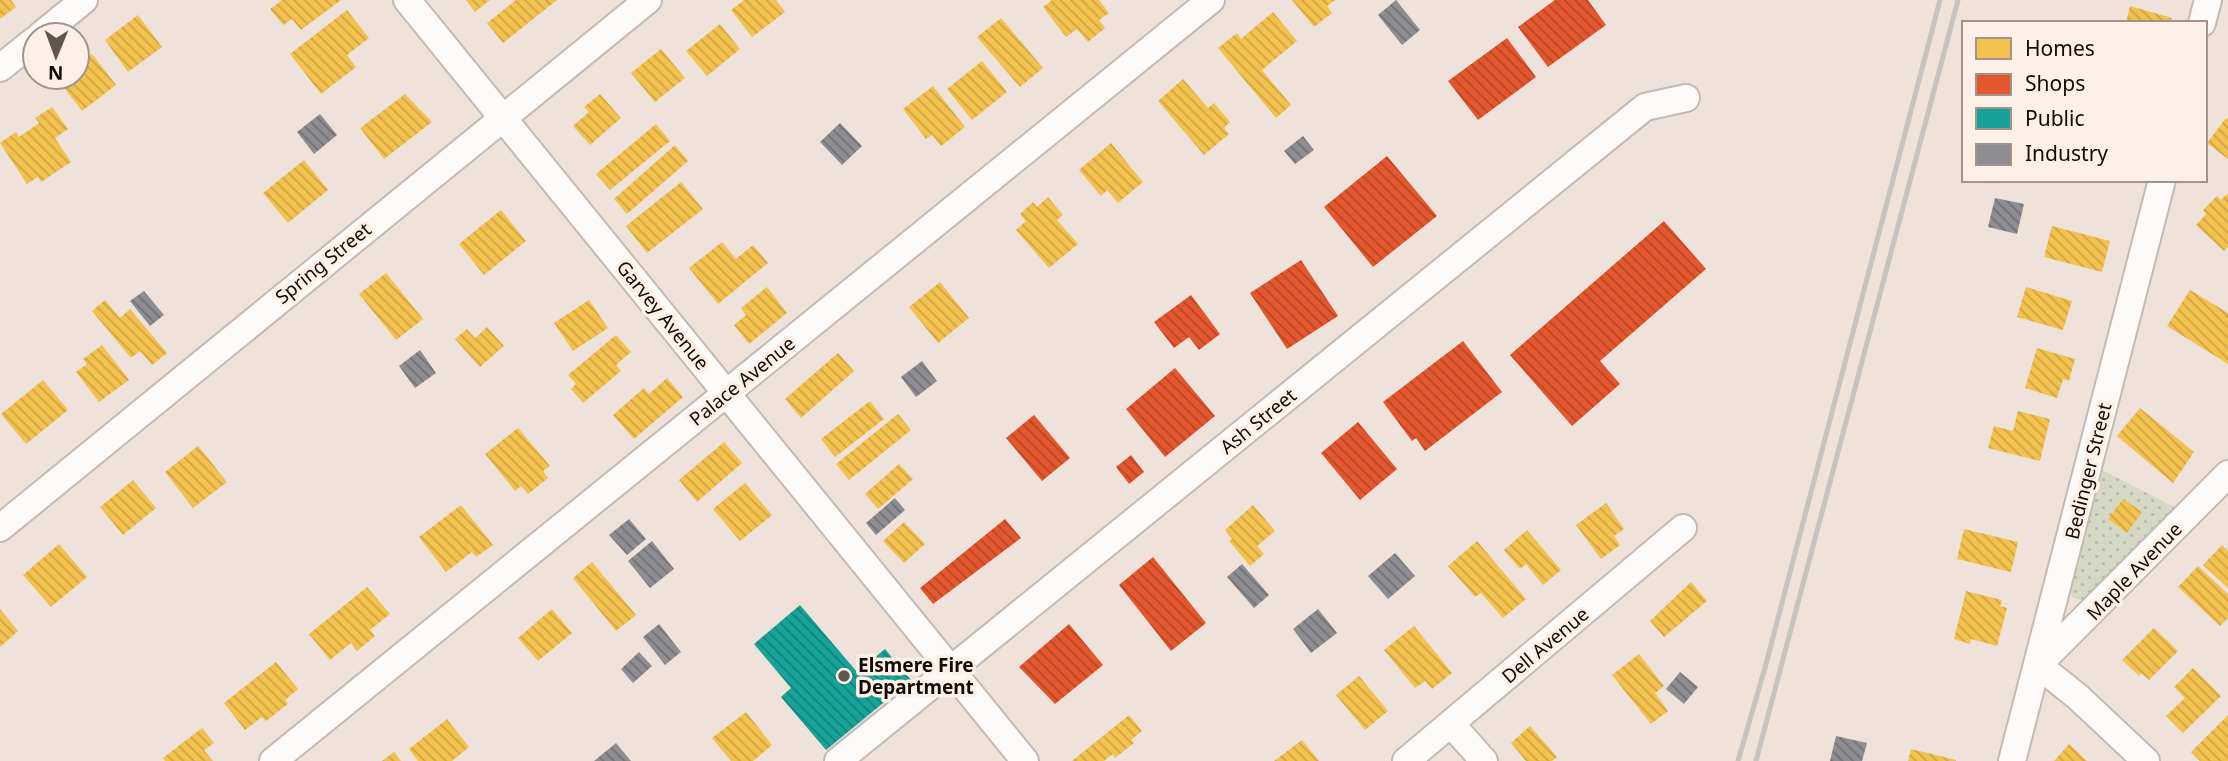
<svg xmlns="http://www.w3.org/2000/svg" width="2228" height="761" font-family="'Noto Sans',sans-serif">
  <defs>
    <pattern id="park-dots" width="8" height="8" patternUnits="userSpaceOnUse" patternTransform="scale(1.75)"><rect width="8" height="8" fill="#d5d9c4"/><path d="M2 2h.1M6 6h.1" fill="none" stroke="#b6b9a7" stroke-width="1.8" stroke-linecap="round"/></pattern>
    <pattern id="homes-back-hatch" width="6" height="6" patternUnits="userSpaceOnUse" patternTransform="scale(1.75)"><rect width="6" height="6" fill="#f2c14e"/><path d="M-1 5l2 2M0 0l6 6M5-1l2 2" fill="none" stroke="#cea443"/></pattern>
    <pattern id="shops-back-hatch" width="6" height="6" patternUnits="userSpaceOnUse" patternTransform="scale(1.75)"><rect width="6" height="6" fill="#e4572e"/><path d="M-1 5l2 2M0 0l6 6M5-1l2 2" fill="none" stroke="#b74625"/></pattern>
    <pattern id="public-back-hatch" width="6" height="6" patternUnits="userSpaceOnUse" patternTransform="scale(1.75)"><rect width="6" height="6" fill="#17a398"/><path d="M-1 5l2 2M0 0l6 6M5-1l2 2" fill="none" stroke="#13837a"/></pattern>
    <pattern id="industry-back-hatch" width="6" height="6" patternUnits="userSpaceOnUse" patternTransform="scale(1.75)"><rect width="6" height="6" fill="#8d8d92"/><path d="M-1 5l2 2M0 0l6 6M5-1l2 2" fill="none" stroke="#727175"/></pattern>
  </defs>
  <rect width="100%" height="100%" fill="#efe2da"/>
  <path fill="url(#park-dots)" d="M2102 470 2180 510 2086 602 2072 597 2071 591Z"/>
  <path fill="url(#homes-back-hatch)" d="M0 0H11L16 7 0 19Z
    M282 0H341L301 30 292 19 283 25 270 9Z
    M466 0H490L475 12Z
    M516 0H557L503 43 487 23Z
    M744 0H776L785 12 752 37 731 10Z
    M1052 0H1099L1109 13 1099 20 1105 28 1088 42 1077 29 1066 37 1043 7Z
    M1292 0H1335L1327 6 1332 13 1314 27Z
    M2130 6 2172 18 2170 23H2126Z
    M347 10 369 38 347 55 356 67 321 94 290 54Z
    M1273 12 1297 41 1262 70 1291 105 1276 118 1218 48 1237 33 1241 39Z
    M138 15 162 47 128 72 105 40Z
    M1001 18 1043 68 1020 87 977 37Z
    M720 24 740 49 707 76 686 51Z
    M661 49 685 78 655 102 631 73Z
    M92 54 116 85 82 111 58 80 62 77H77V66Z
    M982 61 1007 92 972 120 947 89Z
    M1183 79 1208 108 1214 103 1230 122 1224 128 1229 134 1204 155 1158 101Z
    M933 86 965 127 941 146 932 135 926 139 903 109Z
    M405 94 432 122 384 159 360 128Z
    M600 94 621 118 590 145 573 126 589 112 584 107Z
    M52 107 68 129 55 138 71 162 41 182 38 177 27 184 0 143 16 132 19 137 39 123 35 118Z
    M2226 118 2228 119V159L2207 143Z
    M656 124 670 141 610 190 596 174Z
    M1111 143 1143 182 1118 203 1107 190 1101 196 1079 170Z
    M675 145 688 161 627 214 614 199Z
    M304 160 328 190 288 223 263 193Z
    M681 182 703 209 647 253 626 226Z
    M2228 193V247L2224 251 2196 225 2206 214 2203 210 2217 196 2221 200Z
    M1048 197 1063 215 1057 220 1078 244 1049 268 1016 230 1026 221 1020 214 1033 202 1037 207Z
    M501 210 526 241 484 275 459 244Z
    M2052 226 2110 241 2102 272 2044 257Z
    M722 242 736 259 753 245 768 263 718 304 689 268Z
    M386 273 423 319 396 340 359 294Z
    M940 282 969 318 938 343 909 307Z
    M767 287 787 313 749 344 734 325 746 315 741 308Z
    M2026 287 2072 301 2063 330 2017 317Z
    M2190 290 2228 313V364L2167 326Z
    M105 300 120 318 130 309 167 353 152 365 140 351 131 358 92 311Z
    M589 300 608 328 573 351 554 323Z
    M487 327 504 346 480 367 455 339 467 329 475 338Z
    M616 335 631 352 616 365 621 371 583 403 571 389 576 384 568 375Z
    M102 345 129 380 99 402 76 372 87 364 83 359Z
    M2037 348 2075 359 2069 381 2063 379 2057 398 2025 388Z
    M838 353 854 371 801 418 785 399Z
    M667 378 683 397 634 439 613 415 644 388 649 394Z
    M43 380 68 410 26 444 1 414Z
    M870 401 884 419 835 457 821 439Z
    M2140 408 2194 452 2173 483 2117 436Z
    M2018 411 2050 419 2040 461 1988 448 1994 426 2013 431Z
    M898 414 911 430 849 480 836 464Z
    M518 428 550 466 543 471 548 478 528 494 521 486 515 491 485 454Z
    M724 442 742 463 697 502 679 480Z
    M198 446 227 482 193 508 165 472Z
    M899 464 913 479 878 509 865 494Z
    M133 480 156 508 123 535 100 507Z
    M745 483 772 515 740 541 713 509Z
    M2123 499 2142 512 2127 533 2108 519Z
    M1606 503 1624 529 1614 536 1620 545 1601 559 1576 525Z
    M461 505 493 545 476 557 472 552 446 572 419 537Z
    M1253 505 1275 531 1257 546 1264 554 1250 566 1229 541 1232 539 1225 530Z
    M904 522 925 544 904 563 883 541Z
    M1964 529 2018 542 2011 572 1957 559Z
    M1527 530 1561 570 1543 585 1526 564 1520 569 1504 550Z
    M1477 541 1526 599 1503 618 1481 593 1475 597 1448 566Z
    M59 544 87 577 51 607 23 575Z
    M2222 545 2228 551V588L2203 565Z
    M592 562 636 615 616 631 573 578Z
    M2198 566 2228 594V618L2220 626 2178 587Z
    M1691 582 1707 601 1664 637 1650 621Z
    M367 587 390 614 370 630 375 636 357 651 351 643 330 660 309 634Z
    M1966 591 2002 600 2000 606 2007 608 1997 646 1971 639 1970 644 1954 639Z
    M0 609 18 631 0 647Z
    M552 609 572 633 538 661 518 638Z
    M1414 626 1452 673 1432 689 1425 681 1415 688 1384 650Z
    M2154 628 2178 651 2149 680 2141 673 2139 676 2122 660Z
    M1639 654 1664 686 1655 693 1668 711 1651 724 1612 675Z
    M276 662 298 689 285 700 288 704 266 721 262 717 245 730 224 703Z
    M2193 668 2221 696 2183 733 2166 716 2185 698 2174 687Z
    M1359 676 1388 711 1365 730 1336 695Z
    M746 712 772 745 753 761H731L712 738Z
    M1129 715 1142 731 1131 740 1134 743 1115 758 1113 754 1104 761H1072Z
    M2228 715V761H2200L2191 752Z
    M447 719 469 747 452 761H418L409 749Z
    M1530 726 1557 757 1552 761H1526L1511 743Z
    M202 728 214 743 204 750 213 761H165L163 758Z
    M1302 740 1319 761H1274Z
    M2069 744 2087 761H2054Z
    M1911 749 1956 760V761H1908Z
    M394 752 401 761H382Z"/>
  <path fill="url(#shops-back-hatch)" d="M1555 0H1588L1606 25 1548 67 1518 27Z
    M1507 38 1536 77 1478 120 1448 81Z
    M1387 156 1437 216 1373 267 1324 207Z
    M1664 221 1706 269 1600 361 1620 384 1572 426 1510 355Z
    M1301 260 1338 316 1287 349 1250 293Z
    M1191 295 1220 334 1199 350 1189 337 1174 348 1154 322Z
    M1463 341 1502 392 1425 451 1416 438 1412 441 1383 402Z
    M1175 368 1215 416 1165 457 1126 409Z
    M1034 415 1070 458 1042 481 1006 438Z
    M1358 422 1397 469 1360 500 1321 453Z
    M1131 455 1144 472 1129 484 1116 467Z
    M1005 519 1021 538 933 604 920 588Z
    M1153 557 1206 623 1171 651 1119 585Z
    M1069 624 1103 665 1055 704 1019 667Z"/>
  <path fill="url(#public-back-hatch)" d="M800 605 857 672 885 649 911 680 826 750 781 697 791 688 754 644Z"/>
  <path fill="url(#industry-back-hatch)" d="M1396 0 1420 30 1402 45 1378 15Z
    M320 114 337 135 314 154 297 132Z
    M840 123 862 146 842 165 820 142Z
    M1303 136 1314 150 1295 164 1284 151Z
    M1995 198 2024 204 2017 234 1988 227Z
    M144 291 164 315 150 326 130 301Z
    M420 350 436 373 415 388 399 366Z
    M922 361 937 381 916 397 901 377Z
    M895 498 905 510 876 535 866 523Z
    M629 519 646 539 627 555 609 535Z
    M652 541 674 569 650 588 628 561Z
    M1395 553 1415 576 1388 599 1368 576Z
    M1242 564 1269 595 1254 608 1227 577Z
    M1318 609 1337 633 1311 653 1293 629Z
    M659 624 681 652 665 665 643 637Z
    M639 652 652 666 633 683 621 669Z
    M1680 672 1698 687 1684 704 1666 689Z
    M1836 736 1867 743 1862 761H1830Z
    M616 743 631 761H594Z"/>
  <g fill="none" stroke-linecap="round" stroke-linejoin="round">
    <g stroke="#c4bab4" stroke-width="30">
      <path id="minor" d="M407 0 1025 761
        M2202 23 2208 0
        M41 35 84 0
        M0 68 35 40
        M0 528 648 0
        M1451 724 1484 761
        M273 761 1211 0
        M838 761 1645 107 1686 98
        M1406 761 1683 528
        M2012 761 2162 180
        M2146 761 2078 697 2038 665 2228 474"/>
    </g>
    <use href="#minor" stroke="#fdfbf9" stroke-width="26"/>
    <path stroke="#c6c3c0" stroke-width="5" d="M1738 761 1766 664 1940 0
      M1756 761 1958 0"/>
  </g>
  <circle fill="#5f5650" stroke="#fef0e6" stroke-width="2.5" cx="844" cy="676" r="7"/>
  <g text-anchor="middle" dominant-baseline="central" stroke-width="7" stroke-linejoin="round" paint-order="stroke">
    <g font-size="19" fill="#120b06" stroke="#fef0e6">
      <text transform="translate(323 263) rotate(-39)">Spring Street</text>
      <text transform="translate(663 315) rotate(51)">Garvey Avenue</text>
      <text transform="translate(742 381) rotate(-39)">Palace Avenue</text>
      <text transform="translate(1258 421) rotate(-39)">Ash Street</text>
      <text transform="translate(2088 471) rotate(-76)">Bedinger Street</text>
      <text transform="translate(2134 571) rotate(-46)">Maple Avenue</text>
      <text transform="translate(1545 645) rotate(-40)">Dell Avenue</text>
    </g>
    <g font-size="19" font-weight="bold" fill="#120b06" stroke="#fef0e6" text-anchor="start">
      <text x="858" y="665">Elsmere Fire<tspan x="858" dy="22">Department</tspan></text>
    </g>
  </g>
  <rect x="1962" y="21" width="245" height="161" fill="#fef0e6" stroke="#a0948c" stroke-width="2"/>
  <rect x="1976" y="38" width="35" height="21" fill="#f2c14e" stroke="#a0948c" stroke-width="2"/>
  <text x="2025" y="56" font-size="21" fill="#120b06">Homes</text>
  <rect x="1976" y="74" width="35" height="21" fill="#e4572e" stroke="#a0948c" stroke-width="2"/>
  <text x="2025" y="91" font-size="21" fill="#120b06">Shops</text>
  <rect x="1976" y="108" width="35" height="21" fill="#17a398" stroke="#a0948c" stroke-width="2"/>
  <text x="2025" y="126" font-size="21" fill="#120b06">Public</text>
  <rect x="1976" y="144" width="35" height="21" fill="#8d8d92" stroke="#a0948c" stroke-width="2"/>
  <text x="2025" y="161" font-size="21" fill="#120b06">Industry</text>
  <g transform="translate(56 56) rotate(181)"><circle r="33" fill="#fef0e6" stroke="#a0948c" stroke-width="2"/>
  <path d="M0-5L12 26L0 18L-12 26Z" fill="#5f5650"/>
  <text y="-10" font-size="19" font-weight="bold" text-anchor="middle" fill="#120b06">N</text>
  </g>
</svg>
